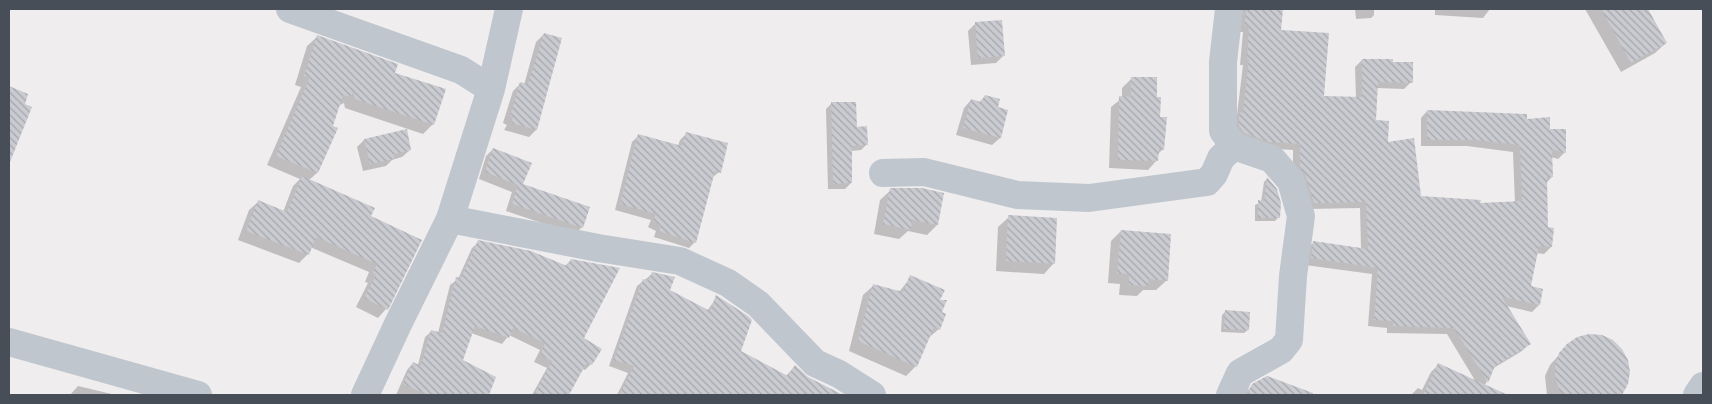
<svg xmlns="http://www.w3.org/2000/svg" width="1712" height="404" font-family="'Noto Sans',sans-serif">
  <defs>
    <pattern id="building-back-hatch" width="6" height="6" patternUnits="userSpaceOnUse" patternTransform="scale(1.25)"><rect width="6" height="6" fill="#cacbd1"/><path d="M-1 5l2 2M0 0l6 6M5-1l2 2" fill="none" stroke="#a6a7ac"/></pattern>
  </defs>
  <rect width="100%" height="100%" fill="#efeded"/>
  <path fill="#0003" d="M1240 9H1281L1280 31 1323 97 1356 98 1355 67 1362 60 1392 63 1411 82 1404 89 1377 88 1375 122 1420 197 1479 204 1515 203 1513 152 1467 146H1421V118L1427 111 1526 120 1549 130 1565 152 1558 159 1551 157 1552 177 1546 183 1547 228 1551 247 1544 254 1536 253 1530 287 1539 305 1532 312 1506 306 1529 344 1522 351 1492 369 1483 390 1494 395H1411L1418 388 1422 390 1431 372 1438 365 1476 382 1447 334 1387 333V328L1368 326 1372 274 1305 265 1307 249 1314 242 1361 249 1360 208 1307 209 1293 175V150L1262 148 1237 139 1232 120 1237 115 1243 65H1240L1243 32H1239Z
    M1355 9H1374V15L1371 18 1356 19Z
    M1435 9H1490L1483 18 1435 15Z
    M1585 9H1646L1666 43 1655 53 1621 72Z
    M976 23 1004 55 996 63 971 65 968 31Z
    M544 34 560 39 536 130 529 137 504 130 507 125 503 123 513 91 520 84 524 85 536 42Z
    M317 37 393 73 433 124 423 134 345 108 344 103 338 106 331 127 336 129 317 173 309 180 370 217 386 309 378 318 356 307 368 283 365 282 369 272 310 247 307 255 299 263 238 240 249 210 258 202 283 212 293 186 300 179 267 165 301 87 295 85 307 46Z
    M1132 78 1156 99 1163 149 1157 155V160L1148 170 1109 168 1111 107 1122 98V88Z
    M9 87 27 95 11 155 9 158Z
    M985 96 996 108 1007 111 1000 138 992 145 956 135 964 108 971 100 979 103Z
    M832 103 855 128 867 144 861 150 851 151V183L845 189H828L826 109Z
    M686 134 719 172 712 178 695 242 689 248 654 237 656 231 648 227 651 220 615 210 632 142 638 136 678 146 680 140Z
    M364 140 410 150 402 157 392 160 386 166 363 171 357 147Z
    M493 149 522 184 582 227 575 234 506 211 512 192 479 179 486 156Z
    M1267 179 1279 217 1275 221H1255V205L1261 202 1264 182Z
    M891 190 937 225 927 235 908 231 899 239 874 234 880 200Z
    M1009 217 1054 263 1044 274 996 271 998 227Z
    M1121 231 1167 280 1156 290H1143L1137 296 1119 295 1120 284 1108 283 1111 241Z
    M479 242 564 267 571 260 582 339 591 364 585 370 582 369 568 395H532L547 368 534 362 540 350 509 335 502 344 471 333 462 361 494 377 488 395H396L407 370 413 363 418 365 425 337 432 331 438 333 450 285 458 279 472 248Z
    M652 274 668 291 707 311 717 297 739 351 786 376 795 366 807 378 841 395H617L628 373 609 366 637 286Z
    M911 277 938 301 940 313 945 315 939 329 927 339 916 366 906 376 849 351 863 295 873 286 899 292Z
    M1225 312 1248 330 1244 333 1221 332 1222 315Z
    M1568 345 1621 395H1547L1545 376 1550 365Z
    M1253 385 1306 392 1305 395H1243Z
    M78 386 116 395H70Z"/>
  <path fill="url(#building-back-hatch)" d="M1246 9H1283L1281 30 1329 33 1324 96 1362 97V59H1393V62H1413V83L1378 82 1376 120 1389 121 1388 142 1414 138 1421 196 1481 200 1480 203 1522 201 1520 145 1475 140H1427V110L1527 114V119L1550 117V129H1566V153L1552 149 1553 177H1547L1548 227 1554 228 1552 247 1539 246 1531 286 1543 289 1540 305 1502 297 1531 344 1495 366 1488 383 1454 328 1393 326V321L1374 320 1378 268 1311 258 1313 241 1368 249 1366 202 1314 203 1306 177 1300 167V144L1269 142 1244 133 1239 126V112L1243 113 1249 59H1247L1249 26H1245Z
    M1601 9H1648L1667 43 1631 63Z
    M1002 20 1005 56 978 58 975 22Z
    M544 33 562 38 537 130 511 123 513 117 510 116 520 82 528 84Z
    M317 35 398 64 395 73 446 89 434 125 355 99 353 92 351 97 343 95 333 126 338 128 318 173 276 156 310 77 304 76Z
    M1131 77H1157V97H1161L1160 117H1167L1164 150 1159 149 1158 161 1118 160 1119 96 1131 97Z
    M9 86 28 94 25 104 32 107 10 162Z
    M985 95 1000 99 998 107 1008 110 1001 138 963 128 971 99 981 102Z
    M831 102H856L857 127 867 126 868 145 852 146V183L833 184Z
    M407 129 411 150 394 154V159L370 164 364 139Z
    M686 132 728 143 721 173 715 171 696 243 659 231 661 225 653 221 656 214 620 204 638 134 682 146Z
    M493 148 532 163 523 184 590 207 583 228 512 204 518 185 485 172Z
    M302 176 375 208 371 216 422 240 388 310 364 298 376 275 373 273 377 264 316 237 309 255 246 231 258 200 287 212Z
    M1267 177 1277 189 1281 203 1280 218H1258V200L1264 201Z
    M890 188H922L944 193 938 225 912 220 911 230 883 224Z
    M1008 215 1057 218 1055 264 1006 261Z
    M1121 230 1171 234 1168 281 1149 279 1148 286 1129 285V274L1117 273Z
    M478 240 531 251 567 266 571 259 620 268 584 338 602 349 592 365 587 362 569 395H534L552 361 540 355 545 343 513 328 509 338 475 326 463 360 496 377 489 395H428L403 384 413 362 421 366 431 330 442 333 456 277 461 278Z
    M652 272 675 277 670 290 710 311 716 295 748 316 752 320 741 351 788 376 795 365 808 377 843 395H619L634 366 614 360 643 279 648 281Z
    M910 275 945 290 940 300H947L942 312 946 314 940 330 934 327 917 367 858 341 873 284 903 292Z
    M1225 310 1250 312 1249 330 1224 329Z
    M1589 334 1602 335 1613 340 1622 349 1628 360 1630 372 1628 384 1622 395H1563L1559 389 1555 377V365L1559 353 1567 344 1577 337Z
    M1438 363 1508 395H1423Z
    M1267 376 1313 393V395H1247L1252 384Z"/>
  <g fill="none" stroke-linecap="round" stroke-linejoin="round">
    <path stroke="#bfc6cd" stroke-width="28" d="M290 9 461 70 491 89
      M1229 9 1223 62V131L1234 146 1272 159 1291 181 1301 216 1293 276 1289 340 1281 350 1240 373 1230 395
      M883 173 924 172 1017 195 1089 198 1207 182 1214 174 1221 158 1234 146
      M450 219 598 248 680 261 728 283 758 304 815 363 839 374 872 395
      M9 342 198 395
      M365 395 398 324 450 219 491 89 509 9
      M1697 395 1703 386"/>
  </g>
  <rect width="1712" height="404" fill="none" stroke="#474e58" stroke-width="20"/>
</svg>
